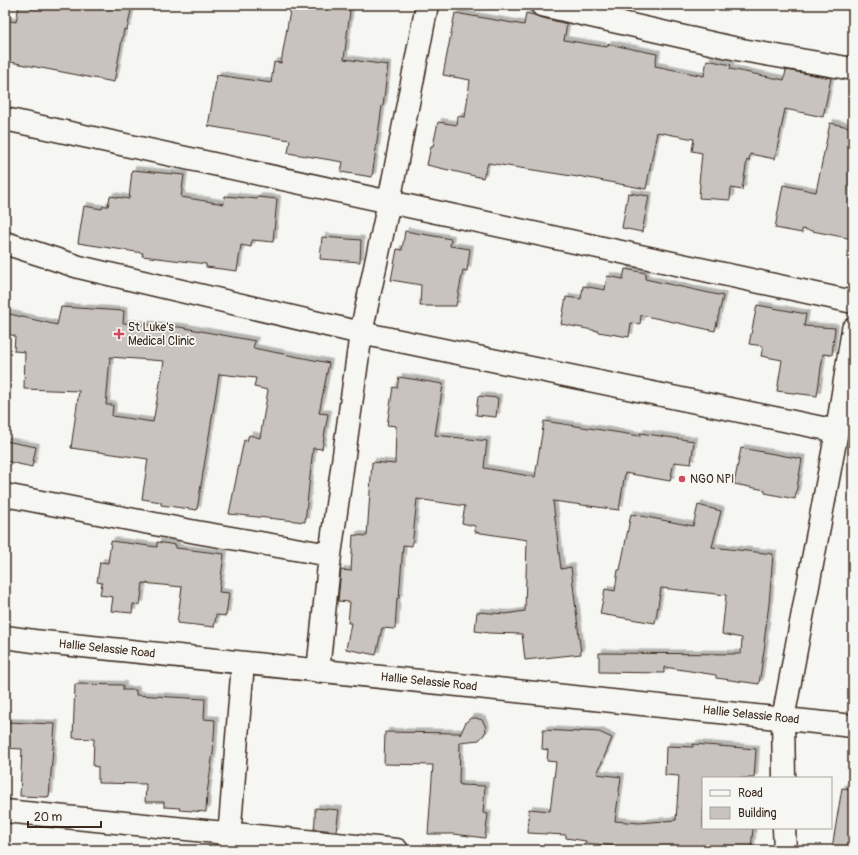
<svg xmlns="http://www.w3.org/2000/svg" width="858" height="855" font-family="Pangolin,sans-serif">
  <defs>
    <filter id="shadow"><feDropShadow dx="3.5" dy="-3.5" stdDeviation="0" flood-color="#0004"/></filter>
  </defs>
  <rect width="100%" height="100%" fill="#f6f6f2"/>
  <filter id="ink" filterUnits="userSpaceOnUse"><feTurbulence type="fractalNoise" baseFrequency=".025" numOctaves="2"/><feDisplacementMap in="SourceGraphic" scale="8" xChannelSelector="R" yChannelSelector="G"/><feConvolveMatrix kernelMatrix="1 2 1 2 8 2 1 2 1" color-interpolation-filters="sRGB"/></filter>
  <g filter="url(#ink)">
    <path fill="#c8c3be" stroke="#3b2a1e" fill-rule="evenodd" filter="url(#shadow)" d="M19 5H132L127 30 124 29 114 82 5 61V20L16 22Z
      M291 5H340V9L350 11 344 59 388 65 383 106H382L372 177 341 172 343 162 288 153 290 140 208 126 217 75 271 83 274 62 281 63Z
      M455 13 524 25 526 13 534 15 539 17 567 24 564 40 607 47 608 44 657 54 655 66 704 76 707 60 731 65 730 69 784 80 786 70 831 78 823 117 785 109 775 159 750 154 749 161 747 160 742 190 731 188 730 200 699 198 700 184 699 183 702 153 692 151 694 139 657 132 646 189 578 176V177L488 163 483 178 427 165 431 146H433L438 122 457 125 458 116 465 117 470 80 443 75Z
      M830 123 853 128V239L802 229V233L775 228 783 185 816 192Z
      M132 170 184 175 181 197 224 204 225 196 257 199 258 197 277 199 273 242 252 240 251 247 241 245 237 271 206 267V264L142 256 143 253 78 243 84 206 102 209 103 206H108L110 196 129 199Z
      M628 193 649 196 642 232 622 228Z
      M405 231 451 239 450 246 470 249 467 271 463 270 456 306H420L421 285 391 280 397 249 402 250Z
      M322 237 361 240 360 262 320 259Z
      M625 269 646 273 645 279 723 296 715 331 641 315 640 324 631 323 629 337 598 332V331L561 324 566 297 581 299 583 286 605 290 607 276 623 279Z
      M757 305 806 314 804 326 835 328 832 355 823 354 817 396 777 391 782 360 761 356 763 346 749 344Z
      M61 307 124 311 123 323 179 327 255 341 253 348 329 363 319 413 328 414 322 449 313 448 305 522 229 514 244 440 247 441 249 435 260 438 268 390 254 387 256 378 219 374 197 510 161 505V502L142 499 148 459 71 448 79 391 24 389 25 352 14 351 15 336 5 333V313L57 325ZM110 357 164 361 153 422 112 416 113 405H106Z
      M399 377 443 384 435 435 487 441 484 468 535 477 544 421 640 436V433L694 441 691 464 674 462 670 481 625 473 619 510 553 501 561 569 571 567 581 654 525 660 522 634 489 633 475 631 477 612 506 614 525 611 527 540 475 532V526L462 523 465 506 417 499 412 546 403 545 399 598H397L395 629 382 628 376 655 346 649 351 623H348L350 602 338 601 341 570 351 571 353 535 367 536 372 462 395 464 396 426 387 425 393 387 397 388Z
      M478 396 498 398 496 417 476 415Z
      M5 441 36 447 32 467 5 461Z
      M741 448 802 459 795 499 765 493V490L734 484Z
      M698 505 721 511 712 547 773 554 769 604 764 642 765 643 759 684 716 678V675L664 667V673L599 672V653L741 654 742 638 722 634 726 595 661 588 655 623 600 614 605 589 615 591 618 570H620L631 514 693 526Z
      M111 541 157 547V542L176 545V548L224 554 219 592 229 593 226 616 216 615 214 627 177 623 182 587 143 583 140 605 133 604 132 613 111 611 113 597 100 595 102 583 97 582 100 562 108 563Z
      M75 684 123 685V690H136V695L205 699 204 719 215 720 213 753 207 793 206 812 179 810 180 808 164 807V802H145L146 784 98 783V767L93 766 94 739 73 738Z
      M471 718H476L482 720 485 725 486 731 483 736 479 740 460 742 459 784H461V785L485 786 483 813 488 814 485 838 454 834H428L433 765 384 764 385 732 460 733V735L466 722Z
      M5 722 55 724 49 797 47 796V797L20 796 22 749 5 748Z
      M543 730 580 732V731L599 732 612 738 597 774 621 777 615 821 639 823 676 820 679 776 665 775 666 746 693 747V744L756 749 754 778H703V828H753L751 850H659L585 843 586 841 566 838V835L528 833 529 809 550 811 556 762 547 761 548 750 542 749Z
      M842 788 853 789V850H844L832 848Z
      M315 808 339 810 336 831 314 829 315 820Z"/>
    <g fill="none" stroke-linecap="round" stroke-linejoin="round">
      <g stroke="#3b2a1e" stroke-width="25">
        <path id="street" d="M542 5 742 50 853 69
          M5 119 853 302
          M5 243 79 267 361 333 837 431
          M5 495 196 532 330 555
          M5 637 34 641 853 726
          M318 671 330 555 361 333 389 202 427 5
          M784 778 783 719 837 431 853 329
          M5 811 397 850
          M784 828 785 850
          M228 850 243 663"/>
      </g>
      <use href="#street" stroke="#f6f6f2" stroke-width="22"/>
    </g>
  </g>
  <g fill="#d1495b" stroke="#f6f6f2" stroke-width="1.5">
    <path d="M117 328h4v4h4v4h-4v4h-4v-4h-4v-4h4z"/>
    <circle cx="682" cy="479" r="4"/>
  </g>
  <g text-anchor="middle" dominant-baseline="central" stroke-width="3.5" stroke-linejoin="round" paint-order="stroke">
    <g font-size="12" fill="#3b2a1e" stroke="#f6f6f2" text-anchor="start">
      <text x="128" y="327">St Luke's<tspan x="128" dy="14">Medical Clinic</tspan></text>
      <text x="690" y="479">NGO NPI</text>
    </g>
    <g font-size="12" fill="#3b2a1e" stroke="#f6f6f2">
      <text transform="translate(107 649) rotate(6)">Hallie Selassie Road</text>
      <text transform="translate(429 682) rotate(6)">Hallie Selassie Road</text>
      <text transform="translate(751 715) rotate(6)">Hallie Selassie Road</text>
    </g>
  </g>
  <rect width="858" height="855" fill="none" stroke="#f6f6f2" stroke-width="20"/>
  <rect x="10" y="10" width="838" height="835" fill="none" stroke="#3b2a1e" stroke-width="1.5" filter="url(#ink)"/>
  <rect x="702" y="777" width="130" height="52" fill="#f6f6f2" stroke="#aba49d"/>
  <rect x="710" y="790" width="20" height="6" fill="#f6f6f2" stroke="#aba49d"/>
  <text x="738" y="797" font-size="12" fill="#3b2a1e">Road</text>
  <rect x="710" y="807" width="20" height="12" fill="#c8c3be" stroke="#aba49d"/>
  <text x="738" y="817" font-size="12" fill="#3b2a1e">Building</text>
  <path d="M28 821v6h73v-6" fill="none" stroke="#3b2a1e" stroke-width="2"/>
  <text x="34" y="821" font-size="12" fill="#3b2a1e" stroke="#f6f6f2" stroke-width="3" paint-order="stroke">20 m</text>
</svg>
